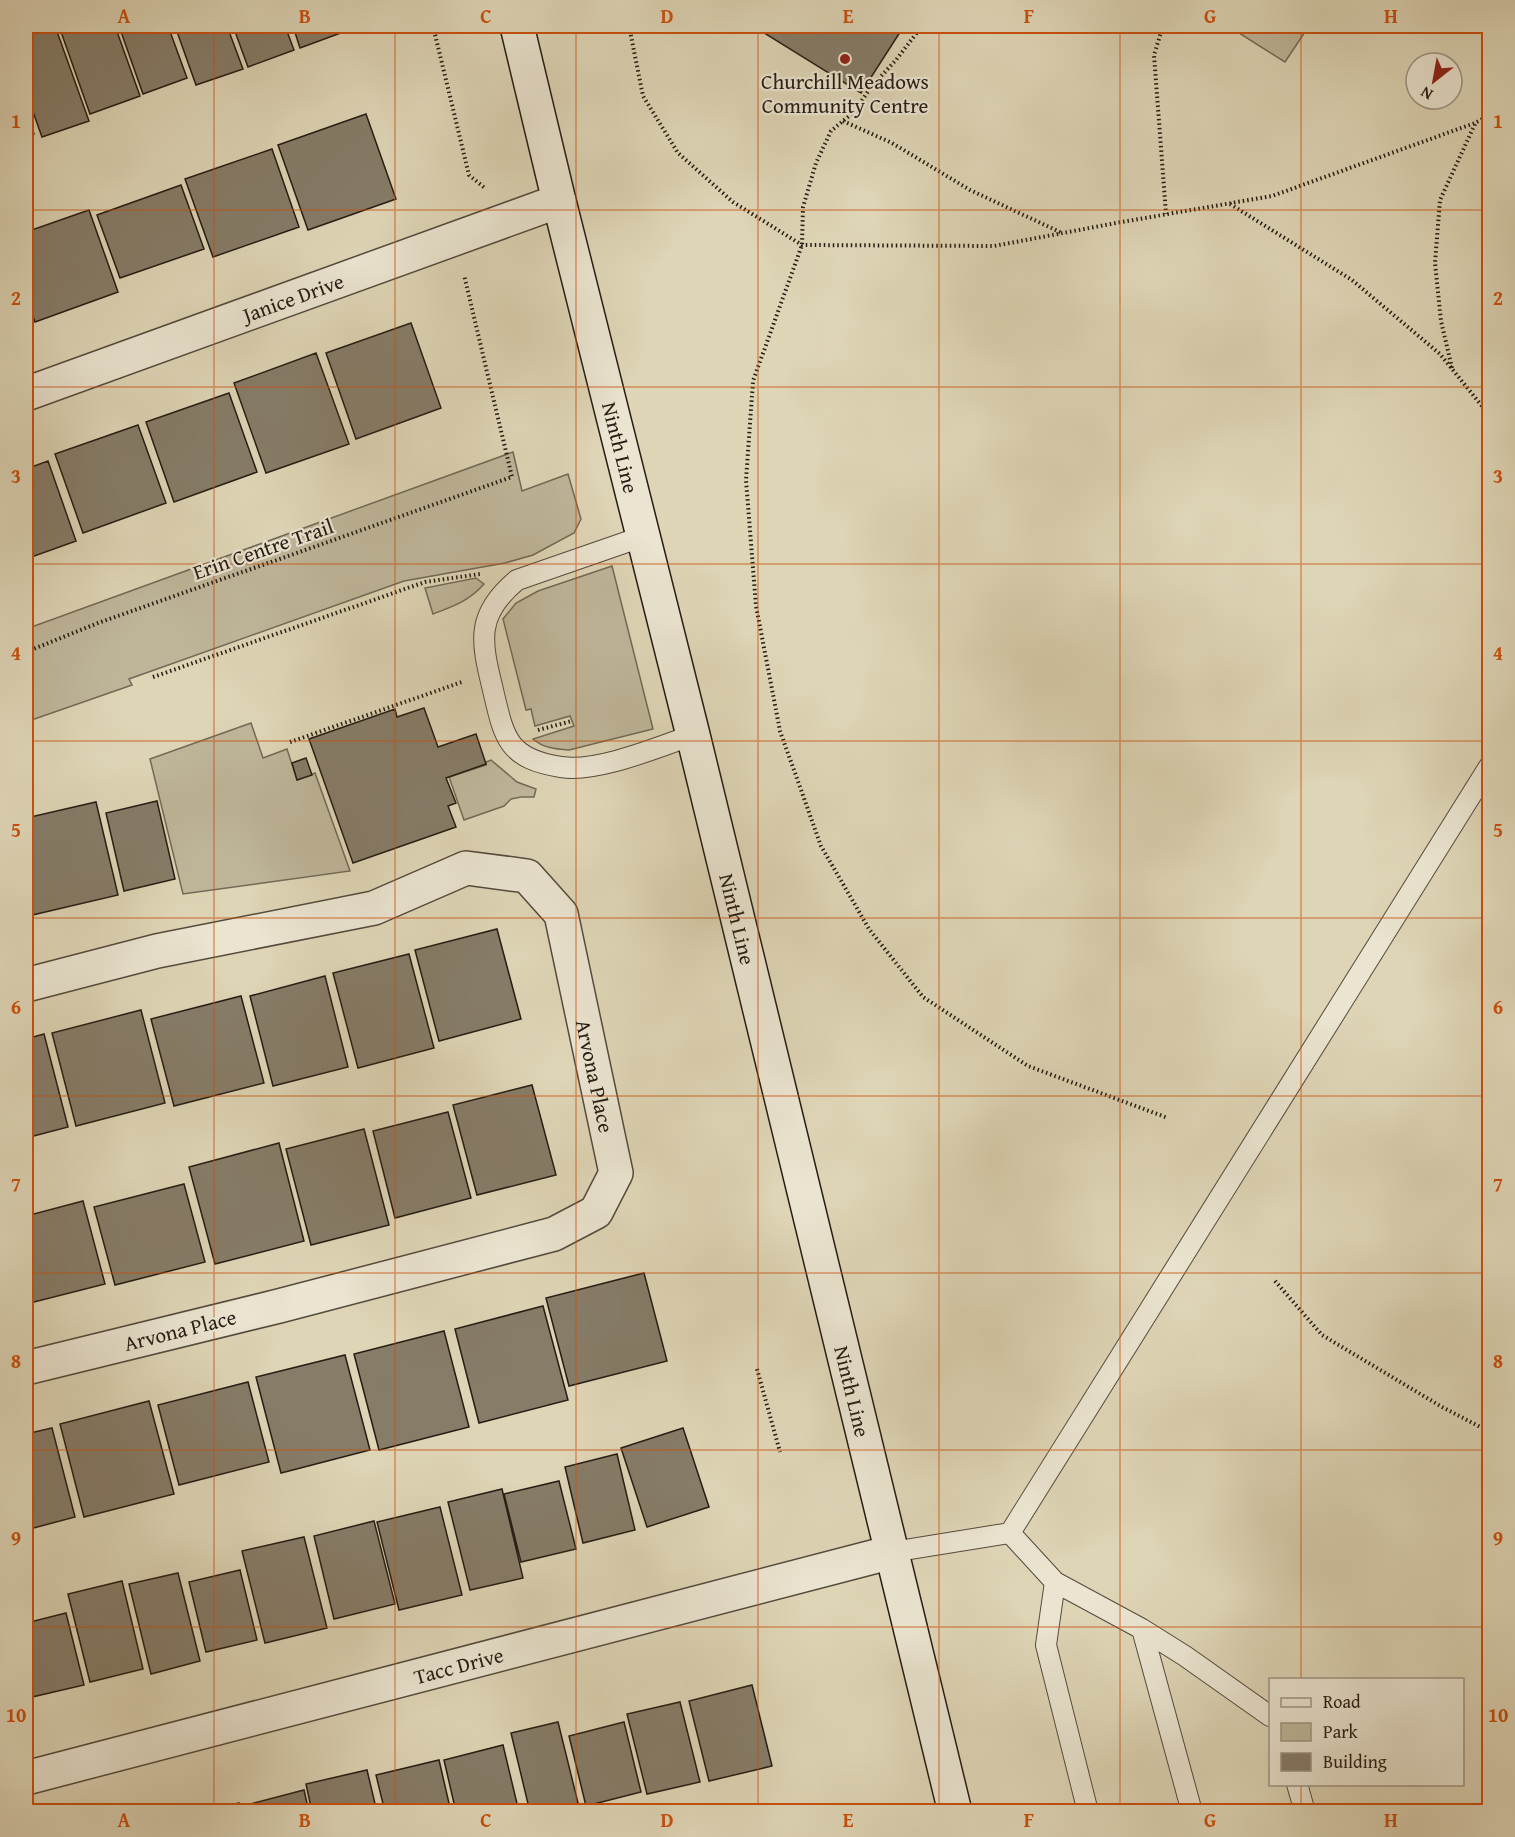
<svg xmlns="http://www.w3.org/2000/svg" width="1515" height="1837" font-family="'Gentium Book Plus',serif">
  <rect width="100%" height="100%" fill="#ded5b6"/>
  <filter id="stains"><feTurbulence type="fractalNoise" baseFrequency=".00333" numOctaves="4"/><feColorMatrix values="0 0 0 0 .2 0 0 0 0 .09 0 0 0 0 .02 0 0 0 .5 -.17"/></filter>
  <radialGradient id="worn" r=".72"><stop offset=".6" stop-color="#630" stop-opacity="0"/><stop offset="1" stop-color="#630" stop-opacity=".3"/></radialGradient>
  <path fill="#bfb69a" stroke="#726956" stroke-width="1.5" d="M1228 26H1309L1285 62Z
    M513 452 522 491 568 474 581 519 574 533 533 555 505 563 404 581 129 679 132 685 26 722V629Z
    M612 566 653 729 569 750C556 749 543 748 533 739L574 726 570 716 535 726 531 709 526 710 503 619 516 603 538 591Z
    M476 578 484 584C469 601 454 606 433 614L425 588Z
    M251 723 263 758 287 749 297 780 315 773 350 871 183 894 150 759Z
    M491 760 517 782 536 789 534 797H521L511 799 504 806 464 820 449 777 486 765V762Z"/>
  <path fill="#867c68" stroke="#261c13" stroke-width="1.5" d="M31 26H55L89 121 42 137 26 92V27Z
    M59 26H115L140 96 90 114Z
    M119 26H168L187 78 143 94Z
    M175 26H227L243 69 196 85Z
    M233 26H285L294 50 248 67Z
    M293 26H344L346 31 300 48Z
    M753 26H904L861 93Z
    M26 110 34 134 26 137Z
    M366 114 396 199 308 230 278 145Z
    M272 149 299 227 213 257 185 179Z
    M181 185 204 249 120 278 97 215Z
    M89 210 118 292 35 322 26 296V232Z
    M411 323 441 408 356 439 326 353Z
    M316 353 349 444 266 473 234 383Z
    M229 393 257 472 174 502 146 422Z
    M138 425 166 503 83 533 55 454Z
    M48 461 76 541 26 559V469Z
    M424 708 438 747 476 734 486 764 446 778 456 803 448 806 456 827 353 863 309 739 395 709 397 717Z
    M306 758 312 775 297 780 292 763Z
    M157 801 175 879 124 891 106 813Z
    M96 802 118 895 28 916 26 906V818Z
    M497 929 521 1019 439 1041 415 950Z
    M409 954 434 1048 358 1068 333 973Z
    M325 976 348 1067 273 1086 250 996Z
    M241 996 264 1083 174 1106 151 1019Z
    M141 1010 165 1103 76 1126 52 1033Z
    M44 1034 68 1127 26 1138V1039Z
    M532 1085 556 1175 477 1195 453 1105Z
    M448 1112 471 1198 395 1218 373 1131Z
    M364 1129 389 1225 311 1245 286 1149Z
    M279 1143 304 1241 215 1264 189 1167Z
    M184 1184 205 1262 115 1285 94 1207Z
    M83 1201 105 1284 26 1304V1216Z
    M644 1273 667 1361 569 1386 546 1298Z
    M543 1306 568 1400 479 1423 455 1329Z
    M444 1331 469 1427 379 1450 354 1354Z
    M345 1355 370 1450 281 1473 256 1377Z
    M248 1382 269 1462 179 1485 158 1405Z
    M149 1401 174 1494 84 1517 60 1424Z
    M52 1428 75 1517 26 1530V1434Z
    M683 1428 709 1507 647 1527 621 1448Z
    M617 1454 635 1530 583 1543 565 1467Z
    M559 1481 576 1549 521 1562 504 1494Z
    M502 1489 523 1578 470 1590 448 1502Z
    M440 1507 462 1595 399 1610 377 1522Z
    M374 1521 395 1604 334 1619 314 1536Z
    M304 1537 327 1628 265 1643 242 1551Z
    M240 1570 257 1640 206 1652 189 1582Z
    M178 1573 200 1661 151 1674 129 1584Z
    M122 1581 143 1669 90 1682 68 1594Z
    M66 1613 84 1685 32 1697 26 1673V1623Z
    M752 1685 772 1766 709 1781 689 1701Z
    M680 1702 700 1782 647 1794 627 1714Z
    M558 1722 580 1811 530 1812 511 1733Z
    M624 1722 641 1792 586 1806 569 1736Z
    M503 1745 519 1812H456L444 1760Z
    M439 1760 451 1812H385L376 1775Z
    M367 1770 377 1812H312L306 1784Z
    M304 1790 309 1812H252L250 1804Z
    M239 1803 241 1812H204Z"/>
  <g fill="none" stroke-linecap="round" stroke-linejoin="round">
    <g stroke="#544a3c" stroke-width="22">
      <path id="service" d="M644 536 517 580C475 615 481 641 493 690 504 737 507 759 561 767 597 773 658 747 693 735
        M1010 1533 1490 765
        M892 1552 1010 1533 1055 1582 1142 1629 1185 1656 1270 1716
        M1055 1582 1046 1645 1088 1812
        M1142 1629 1192 1812
        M1297 1784 1305 1812"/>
    </g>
    <g stroke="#544a3c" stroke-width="36">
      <g id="minor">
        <path id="s1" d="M26 394 559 201"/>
        <path id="s2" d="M26 985 157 951 374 908 466 868 527 876 561 914 616 1173 596 1212 554 1234 279 1306 26 1368"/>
      </g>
    </g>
    <g stroke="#544a3c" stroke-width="36">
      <g id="tertiary">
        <path id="s3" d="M26 1778 892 1552"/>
      </g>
    </g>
    <g stroke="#261c13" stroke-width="36">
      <g id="secondary">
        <path id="s4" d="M517 26 559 201 693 735 955 1812"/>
      </g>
    </g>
    <path stroke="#261c13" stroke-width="4" stroke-dasharray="1.5 3" stroke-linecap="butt" d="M433 26 469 175 486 189
      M629 26 643 96 678 153 733 202 802 245 994 246 1116 223 1272 196 1475 123 1490 115
      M922 26 896 60 871 87 855 111 831 131 816 163 803 207 802 245 753 381 746 480 756 606 780 731 821 846 869 929 923 997 1028 1066 1168 1118
      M1163 26 1154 55 1166 214
      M843 121 892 143 970 190 1062 233
      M1230 204 1352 280 1440 354 1490 416
      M1452 368 1441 321 1435 263 1440 200 1475 124
      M26 652 98 623 512 477 464 275
      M153 677 425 582 480 574
      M538 730 572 721
      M290 742 462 682
      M1275 1281 1322 1335 1442 1407 1490 1432
      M757 1369 780 1452"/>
    <use href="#service" stroke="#eae4d0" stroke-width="20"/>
    <use href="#minor" stroke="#eae4d0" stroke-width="33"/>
    <use href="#tertiary" stroke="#eae4d0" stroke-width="33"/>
    <use href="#secondary" stroke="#eae4d0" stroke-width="33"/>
  </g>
  <path fill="none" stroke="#cb500d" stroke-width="1.5" stroke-opacity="0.55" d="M214 26V1812M395 26V1812M576 26V1812M758 26V1812M939 26V1812M1120 26V1812M1301 26V1680M26 210H1490M26 387H1490M26 564H1490M26 741H1490M26 918H1490M26 1096H1490M26 1273H1490M26 1450H1490M26 1627H1490M1301 1784V1812"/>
  <circle fill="#8f2418" stroke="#eae4d0" stroke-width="2" cx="845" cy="59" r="6"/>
  <g text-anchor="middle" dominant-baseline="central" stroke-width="4.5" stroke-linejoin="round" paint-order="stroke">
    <g font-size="21" fill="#261c13" stroke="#eae4d0">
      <text x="845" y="81">Churchill Meadows<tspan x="845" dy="24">Community Centre</tspan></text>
    </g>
    <g font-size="21" fill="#261c13" stroke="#eae4d0">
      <text stroke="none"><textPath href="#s1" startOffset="284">Janice Drive</textPath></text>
      <text stroke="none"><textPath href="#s4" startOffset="434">Ninth Line</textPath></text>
      <text transform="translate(263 549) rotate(-19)">Erin Centre Trail</text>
      <text stroke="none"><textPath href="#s4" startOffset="920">Ninth Line</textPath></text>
      <text stroke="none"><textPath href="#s2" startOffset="735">Arvona Place</textPath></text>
      <text transform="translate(180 1330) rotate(-14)">Arvona Place</text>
      <text stroke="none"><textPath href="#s4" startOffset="1406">Ninth Line</textPath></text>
      <text stroke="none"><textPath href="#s3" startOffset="447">Tacc Drive</textPath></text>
    </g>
  </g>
  <rect width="1515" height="1837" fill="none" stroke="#ded5b6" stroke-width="66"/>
  <rect x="1269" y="1678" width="195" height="108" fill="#eae4d0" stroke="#9c9484" stroke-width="1.5"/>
  <rect x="1281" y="1698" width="30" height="9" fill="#eae4d0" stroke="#9c9484" stroke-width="1.5"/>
  <text x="1323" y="1708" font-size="18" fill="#261c13">Road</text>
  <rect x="1281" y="1723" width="30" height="18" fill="#bfb69a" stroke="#9c9484" stroke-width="1.5"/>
  <text x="1323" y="1738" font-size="18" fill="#261c13">Park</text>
  <rect x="1281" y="1753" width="30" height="18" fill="#867c68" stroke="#9c9484" stroke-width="1.5"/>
  <text x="1323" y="1768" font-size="18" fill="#261c13">Building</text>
  <g transform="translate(1434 81) rotate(211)"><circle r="28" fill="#eae4d0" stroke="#9c9484" stroke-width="1.5"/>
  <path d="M0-4.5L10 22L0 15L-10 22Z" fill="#8f2418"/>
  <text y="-9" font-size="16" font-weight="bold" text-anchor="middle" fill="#261c13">N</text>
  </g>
  <rect x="33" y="33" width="1449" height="1771" fill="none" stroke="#cb500d" stroke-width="2"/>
  <g font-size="20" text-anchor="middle" font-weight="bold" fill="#cb500d">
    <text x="124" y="23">A</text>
    <text x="305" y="23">B</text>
    <text x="486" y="23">C</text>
    <text x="667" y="23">D</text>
    <text x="848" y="23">E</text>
    <text x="1029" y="23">F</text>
    <text x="1210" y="23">G</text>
    <text x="1391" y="23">H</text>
    <text x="16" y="128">1</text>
    <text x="1498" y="128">1</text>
    <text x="16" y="305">2</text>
    <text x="1498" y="305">2</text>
    <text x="16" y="483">3</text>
    <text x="1498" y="483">3</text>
    <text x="16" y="660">4</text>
    <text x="1498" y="660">4</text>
    <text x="16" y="837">5</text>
    <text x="1498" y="837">5</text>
    <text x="16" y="1014">6</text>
    <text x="1498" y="1014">6</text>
    <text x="16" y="1191">7</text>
    <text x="1498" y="1191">7</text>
    <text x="16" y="1368">8</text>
    <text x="1498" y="1368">8</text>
    <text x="16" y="1545">9</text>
    <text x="1498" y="1545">9</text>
    <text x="16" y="1722">10</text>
    <text x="1498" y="1722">10</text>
    <text x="124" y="1827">A</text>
    <text x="305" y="1827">B</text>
    <text x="486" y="1827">C</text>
    <text x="667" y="1827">D</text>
    <text x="848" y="1827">E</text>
    <text x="1029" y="1827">F</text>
    <text x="1210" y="1827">G</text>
    <text x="1391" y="1827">H</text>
  </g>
  <rect width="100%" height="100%" filter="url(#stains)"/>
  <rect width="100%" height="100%" fill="url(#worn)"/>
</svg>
